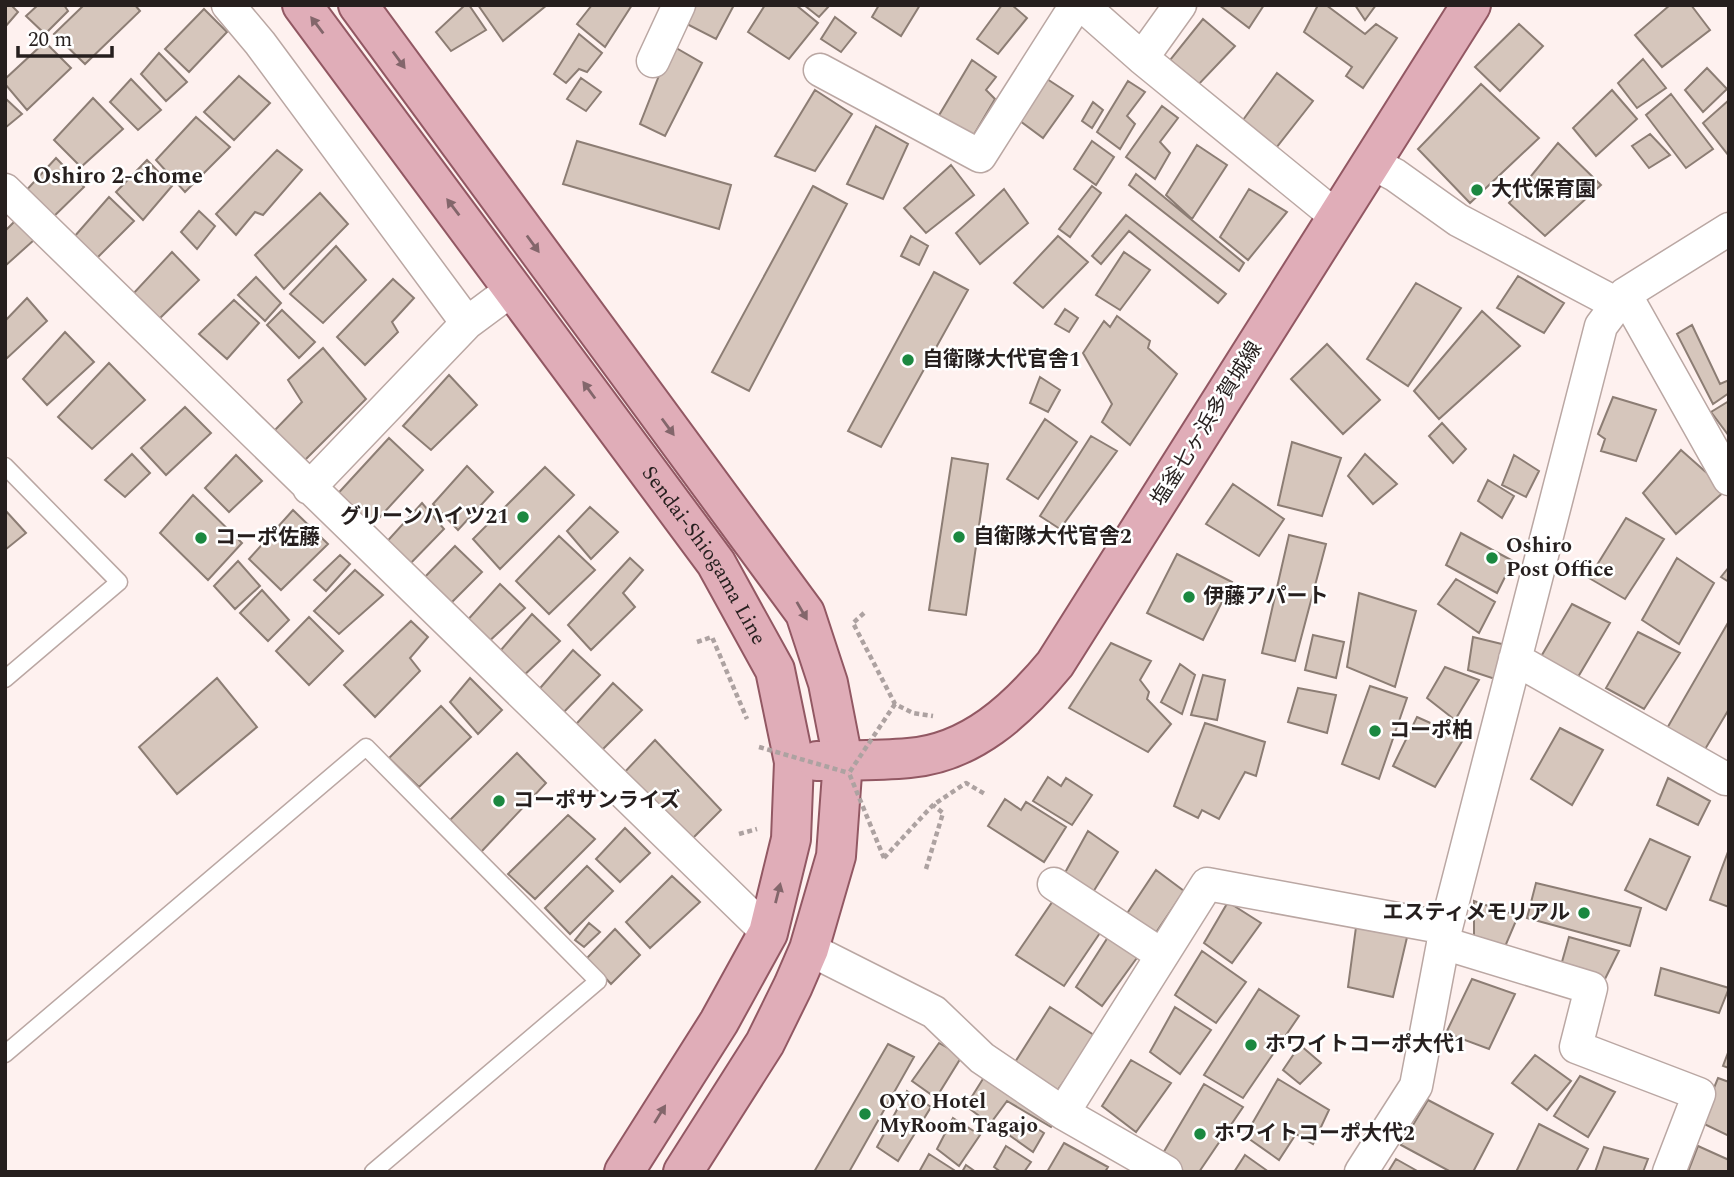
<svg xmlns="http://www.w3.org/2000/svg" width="1734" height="1177" font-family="Spectral,'Noto Sans JP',serif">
  <rect width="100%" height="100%" fill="#fef1ef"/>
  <path fill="#d6c6bc" stroke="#8c7d74" stroke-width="2" d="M5 5H11L18 12 5 27Z
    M38 5H64L68 11 45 34 26 16Z
    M84 5H135L140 11 85 64 54 34Z
    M465 5H469L486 30 451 51 436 32Z
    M478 5H547L503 41Z
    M592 5H632L605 47 577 24Z
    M691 5H734L716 39 683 22Z
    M765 5H796L818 23 789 59 748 32Z
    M804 5H830L819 17Z
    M879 5H920L901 36 872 17Z
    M1002 5H1012L1027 18 998 54 977 39Z
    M1219 5H1264L1249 28Z
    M1318 5H1326L1365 34 1376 24 1397 38 1363 88 1346 76 1352 67 1304 32Z
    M1355 5H1376L1365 20Z
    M1670 5H1691L1710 30 1662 67 1635 35Z
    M204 9 227 32 189 72 165 49Z
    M835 17 856 33 841 52 821 39Z
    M1203 19 1235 46 1199 84 1170 60Z
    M1519 24 1543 46 1500 91 1475 67Z
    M579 34 602 53 587 72 579 69 566 83 554 74Z
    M45 42 71 68 27 110 5 84V79Z
    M671 45 702 63 665 136 640 124Z
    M159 53 187 82 166 101 141 74Z
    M1643 59 1666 88 1637 108 1618 83Z
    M972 60 996 77 986 90 995 99 972 138 938 117Z
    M1707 68 1727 89 1703 112 1685 90Z
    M1277 73 1313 101 1276 148 1243 120Z
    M239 76 270 103 234 140 204 112Z
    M1044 77 1073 96 1043 138 1016 118Z
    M581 78 601 92 586 111 567 99Z
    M131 79 161 110 138 130 110 102Z
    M1128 81 1145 92 1127 116 1135 124 1120 149 1097 132Z
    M1481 84 1539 138 1470 203 1418 149Z
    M815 90 852 114 815 171 775 156Z
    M1612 90 1637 119 1596 156 1573 128Z
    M1671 94 1713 149 1686 168 1646 115Z
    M5 98 22 114 5 128Z
    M93 98 123 129 81 167 54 140Z
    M1729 100V156L1703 123Z
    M1093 102 1103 110 1092 128 1082 121Z
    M1162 106 1178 118 1160 142 1170 153 1155 179 1126 157Z
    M196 117 230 147 185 192 156 160Z
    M876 126 908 144 883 199 847 184Z
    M1650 134 1670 155 1649 168 1632 146Z
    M577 141 731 185 719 229 563 184Z
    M1092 141 1114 157 1096 185 1074 169Z
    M1558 143 1601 185 1545 236 1509 203Z
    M1197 145 1227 165 1192 219 1166 195Z
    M277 150 302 170 263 215 255 212 236 235 216 214Z
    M56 158 84 187 47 223 22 195Z
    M147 160 172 186 143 220 116 192Z
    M951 165 974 195 926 233 904 208Z
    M1136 174 1244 263 1239 271 1129 185Z
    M813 186 847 204 749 391 712 372Z
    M1092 186 1101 193 1070 237 1059 229Z
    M1004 189 1028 223 980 264 956 233Z
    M1249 189 1287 212 1248 260 1220 237Z
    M320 193 348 224 284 289 255 255Z
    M109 197 134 221 96 259 74 237Z
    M199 211 215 226 197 249 181 232Z
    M1126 215 1226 294 1218 303 1129 231 1101 264 1092 256Z
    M15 221 34 240 5 266V231Z
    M911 236 928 246 919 265 901 256Z
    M1058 236 1088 262 1043 308 1014 283Z
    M336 246 366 280 323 323 290 294Z
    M172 252 199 280 156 322 132 295Z
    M1124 252 1150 270 1120 310 1096 295Z
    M934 272 968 290 881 447 848 431Z
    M1518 276 1564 303 1544 333 1497 308Z
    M256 277 281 303 265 321 238 295Z
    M393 279 414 298 392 322 398 332 365 365 337 337Z
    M1416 283 1461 308 1408 386 1367 359Z
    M27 298 47 321 5 360V321Z
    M234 300 259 323 227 359 199 334Z
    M1065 309 1078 318 1069 332 1055 324Z
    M282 310 315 342 299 358 267 325Z
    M1482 311 1520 346 1439 419 1414 391Z
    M1117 316 1150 341 1148 348 1177 374 1130 445 1102 422 1112 404 1083 353 1104 321 1110 327Z
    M1692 325 1720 384 1729 380V393L1713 404 1677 334Z
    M65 332 94 362 47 405 23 379Z
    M1327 344 1380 400 1343 434 1291 379Z
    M323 348 366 399 300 465 272 433 302 402 288 380Z
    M109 363 145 400 92 449 58 417Z
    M449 375 477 405 431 450 403 426Z
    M1040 377 1060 390 1048 412 1030 403Z
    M1613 397 1656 410 1636 461 1601 451 1605 439 1598 434Z
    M1729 401V436L1711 412Z
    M185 407 211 433 166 475 141 448Z
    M1045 419 1077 442 1038 499 1007 479Z
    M1442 423 1466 449 1453 463 1429 436Z
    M1091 436 1117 451 1060 529 1040 516Z
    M389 438 423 470 368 530 332 500Z
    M1292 442 1341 458 1322 516 1278 505Z
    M1681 450 1726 490 1676 534 1643 493Z
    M132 454 150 473 125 497 105 480Z
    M1365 454 1397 484 1373 504 1348 476Z
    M236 455 262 481 229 512 205 488Z
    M1514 455 1539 471 1526 497 1502 485Z
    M952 458 988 464 966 615 929 610Z
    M467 466 493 492 458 530 433 504Z
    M545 467 574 495 500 569 473 539Z
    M1488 480 1514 496 1502 518 1478 501Z
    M1233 484 1284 519 1259 556 1206 524Z
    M193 495 242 543 208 580 160 533Z
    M422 503 444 529 405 569 382 547Z
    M590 507 618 532 591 559 567 531Z
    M5 510 26 533 5 550Z
    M293 510 328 544 281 590 249 559Z
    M1626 518 1664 539 1625 599 1589 578Z
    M1461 533 1513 561 1497 593 1446 565Z
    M1289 535 1326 544 1295 661 1262 653Z
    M559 536 595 570 549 614 516 581Z
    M455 546 482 572 448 606 421 581Z
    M1177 554 1232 582 1203 640 1147 613Z
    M340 555 350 564 326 591 314 580Z
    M630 558 643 570 623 593 635 607 591 650 568 625Z
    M1677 558 1714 583 1679 644 1642 620Z
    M238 561 260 586 235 609 214 586Z
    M1729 567V582L1721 577Z
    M355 570 383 595 339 634 314 611Z
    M1456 579 1495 602 1479 633 1438 604Z
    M500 584 525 608 485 645 464 624Z
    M262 590 289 620 268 641 240 613Z
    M1359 593 1416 611 1395 687 1347 667Z
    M1572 604 1610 623 1575 682 1539 660Z
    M532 614 560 641 519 680 495 657Z
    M309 617 343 651 309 685 276 651Z
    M411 621 428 637 410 658 420 671 375 717 344 685Z
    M1729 621V709L1704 751 1666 730Z
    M1638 632 1680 653 1644 709 1606 688Z
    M1313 635 1344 642 1336 678 1305 670Z
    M1473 637 1506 645 1498 680 1468 670Z
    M1111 643 1151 661 1140 680 1149 692 1147 699 1171 724 1148 752 1069 708Z
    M573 650 600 675 559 717 535 694Z
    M1180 664 1195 675 1182 714 1161 702Z
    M1445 667 1479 680 1455 720 1427 698Z
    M1203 675 1225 680 1217 720 1191 715Z
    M217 678 257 727 177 794 139 747Z
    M470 678 502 710 478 734 450 702Z
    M613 683 642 710 596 756 570 731Z
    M1370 686 1407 698 1379 779 1342 764Z
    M1298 688 1336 695 1327 733 1288 722Z
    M441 706 471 737 419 787 389 758Z
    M1417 717 1464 738 1435 787 1393 766Z
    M1205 723 1265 742 1256 776 1245 772 1219 819 1202 810 1198 818 1174 806Z
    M1560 728 1603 750 1572 805 1531 779Z
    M655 740 721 810 688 843 621 776Z
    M517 753 546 783 481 852 450 820Z
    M1048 777 1061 786 1066 778 1092 795 1072 825 1033 801Z
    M1668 778 1710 801 1698 825 1657 805Z
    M1005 799 1021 810 1026 802 1066 827 1044 862 988 826Z
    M568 815 595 839 535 899 508 874Z
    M625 828 650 853 620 882 596 859Z
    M1088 831 1118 852 1090 897 1061 880Z
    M1650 839 1690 857 1666 910 1625 890Z
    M1729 849V907L1710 900Z
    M587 866 613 891 570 934 545 908Z
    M1156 870 1184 891 1153 937 1124 918Z
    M672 876 700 902 650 948 626 922Z
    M1536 883 1641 908 1630 946 1527 918Z
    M1057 895 1104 927 1064 986 1016 955Z
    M1474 901 1518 916 1501 956 1474 944Z
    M1228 902 1261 923 1232 963 1204 943Z
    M589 923 600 932 584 947 575 940Z
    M1356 927 1408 933 1393 997 1348 987Z
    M615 929 640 955 611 984 587 958Z
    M1110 934 1139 955 1102 1006 1076 987Z
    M1569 937 1619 951 1602 985 1560 969Z
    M1202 951 1246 982 1216 1023 1175 995Z
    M1661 968 1729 988 1719 1013 1655 995Z
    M1472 979 1515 994 1489 1049 1446 1033Z
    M1259 989 1299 1016 1243 1098 1204 1075Z
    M1050 1007 1097 1037 1053 1096 1010 1070Z
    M1175 1007 1211 1030 1180 1074 1150 1052Z
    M939 1043 962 1056 936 1098 912 1081Z
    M888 1044 914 1057 849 1172H814Z
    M1300 1045 1321 1063 1300 1084 1283 1070Z
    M1729 1050V1068L1723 1066Z
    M1535 1055 1571 1081 1547 1110 1512 1083Z
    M1131 1060 1171 1083 1136 1132 1102 1106Z
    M986 1074 1058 1117 1051 1127 1007 1101 990 1124 966 1106Z
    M1580 1076 1615 1092 1588 1137 1554 1116Z
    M1718 1078 1729 1082V1136L1700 1122Z
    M1278 1079 1329 1110 1313 1144 1296 1134 1279 1160 1245 1136Z
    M1204 1084 1243 1107 1199 1172H1178L1159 1160Z
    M907 1091 931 1107 898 1161 877 1147Z
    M1428 1100 1493 1134 1473 1172H1451L1401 1145Z
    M953 1118 980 1135 959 1166 937 1149Z
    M1022 1119 1044 1133 1033 1152 1009 1135Z
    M1539 1124 1588 1149 1576 1172H1516Z
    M1064 1143 1108 1167 1105 1172H1047Z
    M1006 1146 1031 1162 1024 1172H1001L994 1167Z
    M1698 1146 1729 1160V1172H1688Z
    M1604 1147 1648 1159 1643 1172H1595Z
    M929 1154 954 1170 953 1172H919Z
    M1245 1155 1269 1172H1234Z
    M1396 1159 1419 1172H1388Z
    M966 1165 976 1172H962Z"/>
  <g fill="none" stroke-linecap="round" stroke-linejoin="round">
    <g stroke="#baa7a3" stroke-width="19">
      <path id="lane" d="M5 466 119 582 5 679
        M5 1054 366 747 598 981 373 1172"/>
    </g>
    <g stroke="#baa7a3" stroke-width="35">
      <path id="street" d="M228 5 260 43 467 323
        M1082 5 1142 58 1338 218
        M1142 58 1180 5
        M653 61 679 5
        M820 70 980 156 1076 5
        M1372 163 1395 175 1458 220 1617 304
        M5 190 768 933
        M1625 294 1729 479
        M309 488 467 323 514 288
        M1515 659 1726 779
        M1054 884 1162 955
        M1443 943 1591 988 1576 1047 1699 1094 1669 1172
        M809 949 934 1012 982 1058 1063 1113
        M1166 1172 1063 1113 1207 884 1446 928
        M1361 1172 1416 1086 1446 928 1601 326 1625 294 1729 229"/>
    </g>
    <g stroke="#925863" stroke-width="42">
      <g id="primary">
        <path id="s1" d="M302 5 716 563 775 670 794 762 791 839 768 933 719 1022 624 1172"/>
        <path d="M358 5 805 613 828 683 843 760 836 856 809 949 793 986 765 1043 683 1172"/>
        <path d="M817 761C847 760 878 761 909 758 971 753 1017 710 1055 664L1471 5"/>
      </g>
    </g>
    <path stroke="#ada2a1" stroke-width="4.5" stroke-dasharray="5 3.5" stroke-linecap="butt" d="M864 613 853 623 895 704 913 713 933 716
      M697 642 712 637 747 719
      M739 834 757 829
      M884 858 933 805 966 783 985 794
      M926 869 943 813 933 805"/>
    <use href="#lane" stroke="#fff" stroke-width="16"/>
    <use href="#street" stroke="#fff" stroke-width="32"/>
    <use href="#primary" stroke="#e0adb8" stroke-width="38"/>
    <path stroke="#ada2a1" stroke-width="4.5" stroke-dasharray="5 3.5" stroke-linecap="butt" d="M759 747 849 773
      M884 858 849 773 895 704"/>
  </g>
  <defs><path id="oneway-solid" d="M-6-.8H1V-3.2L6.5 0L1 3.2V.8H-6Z" transform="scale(1.75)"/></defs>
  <g fill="#83666b">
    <use href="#oneway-solid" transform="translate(317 25) rotate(-127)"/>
    <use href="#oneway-solid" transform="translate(399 60) rotate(54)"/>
    <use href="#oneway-solid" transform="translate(453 207) rotate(-127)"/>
    <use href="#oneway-solid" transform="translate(533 244) rotate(54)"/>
    <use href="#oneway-solid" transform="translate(589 390) rotate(-126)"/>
    <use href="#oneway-solid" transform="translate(668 427) rotate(54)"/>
    <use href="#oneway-solid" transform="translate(802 611) rotate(60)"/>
    <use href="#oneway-solid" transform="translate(778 893) rotate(-76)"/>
    <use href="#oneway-solid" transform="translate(660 1114) rotate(-58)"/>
  </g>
  <g fill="#1b8840" stroke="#fff" stroke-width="2.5">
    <circle cx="1477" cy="190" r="7"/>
    <circle cx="908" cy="360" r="7"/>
    <circle cx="523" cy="517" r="7"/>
    <circle cx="959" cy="537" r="7"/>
    <circle cx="201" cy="538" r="7"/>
    <circle cx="1492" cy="558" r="7"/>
    <circle cx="1189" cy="597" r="7"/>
    <circle cx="1375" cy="731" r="7"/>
    <circle cx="499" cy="801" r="7"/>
    <circle cx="1584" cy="913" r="7"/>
    <circle cx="1251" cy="1045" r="7"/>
    <circle cx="865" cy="1114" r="7"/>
    <circle cx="1200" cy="1134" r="7"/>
  </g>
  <g text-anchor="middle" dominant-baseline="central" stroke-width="5" stroke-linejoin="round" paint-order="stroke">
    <g font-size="21" font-weight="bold" fill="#261f1e" stroke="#fff" text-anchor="start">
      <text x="1491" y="190">大代保育園</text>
      <text x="922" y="360">自衛隊大代官舎1</text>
      <text x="509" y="517" text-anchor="end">グリーンハイツ21</text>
      <text x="973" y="537">自衛隊大代官舎2</text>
      <text x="215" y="538">コーポ佐藤</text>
      <text x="1506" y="546">Oshiro<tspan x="1506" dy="24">Post Office</tspan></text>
      <text x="1203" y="597">伊藤アパート</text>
      <text x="1389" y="731">コーポ柏</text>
      <text x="513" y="801">コーポサンライズ</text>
      <text x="1570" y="913" text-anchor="end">エスティメモリアル</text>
      <text x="1265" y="1045">ホワイトコーポ大代1</text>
      <text x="879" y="1102">OYO Hotel<tspan x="879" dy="24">MyRoom Tagajo</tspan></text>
      <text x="1214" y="1134">ホワイトコーポ大代2</text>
    </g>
    <g font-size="21" fill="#261f1e" stroke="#fff">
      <text transform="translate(1207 424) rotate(-58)">塩釜七ヶ浜多賀城線</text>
      <text stroke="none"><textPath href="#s1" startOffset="682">Sendai-Shiogama Line</textPath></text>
    </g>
    <g font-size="23" font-weight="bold" fill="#261f1e" stroke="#fff">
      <text x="118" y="176">Oshiro 2-chome</text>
    </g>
  </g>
  <rect width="1734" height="1177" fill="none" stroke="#261f1e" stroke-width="14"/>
  <path d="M18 46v10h94v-10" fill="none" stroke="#261f1e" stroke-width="3.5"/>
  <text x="28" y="46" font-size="21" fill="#261f1e" stroke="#ffffff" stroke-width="5" paint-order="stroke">20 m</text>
</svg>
